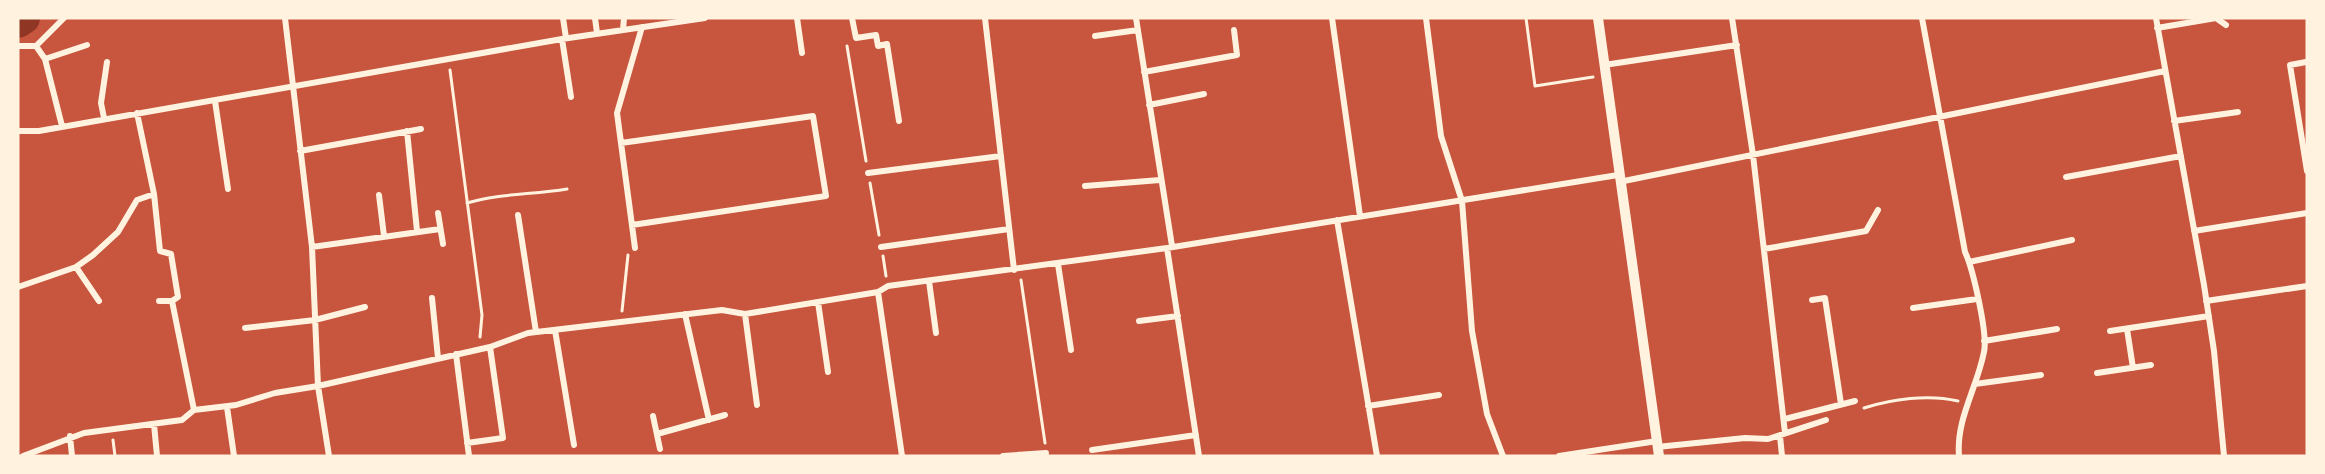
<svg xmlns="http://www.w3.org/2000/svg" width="2325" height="474" font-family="Signika,sans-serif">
  <rect width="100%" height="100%" fill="#c8553d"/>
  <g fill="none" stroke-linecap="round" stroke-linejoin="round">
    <path stroke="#8f3625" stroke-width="32" d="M18 22 24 18"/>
    <path stroke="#fff3e0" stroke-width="3" d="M1526 18 1535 86 1593 77
      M847 46 866 161
      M450 70 482 315 480 337
      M870 183 879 235
      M467 203C500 193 533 195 567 189
      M883 256 886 276
      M1021 280 1045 443
      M622 311 628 255
      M1864 408C1892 399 1928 394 1958 401
      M113 440 115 456"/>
    <path stroke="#fff3e0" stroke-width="6" d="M285 18 312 247 318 386 329 456
      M563 18 566 38
      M595 18 597 33
      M797 18 802 53
      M852 18 856 38 876 35 878 46 887 44 899 121
      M985 18 1014 270
      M1136 18 1172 246
      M1332 18 1360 216
      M1426 18 1441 136 1462 201 1472 331 1487 414 1503 456
      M1732 18 1753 155 1785 433
      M1922 18 1965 252C1973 269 1988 334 1984 352 1977 388 1956 419 1959 456
      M2156 18 2204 285 2214 351 2224 456
      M2216 18 2226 25
      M2157 28 2216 18
      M623 30 624 18
      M1095 36 1138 30
      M562 39 571 97
      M18 46H36L45 59 62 126
      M36 46 64 18
      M45 59 87 45
      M2306 62 2290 65 2307 171
      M1604 65 1737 45
      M1144 72 1237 55 1234 30
      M215 101 228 189
      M1149 105 1204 94
      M137 113 154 194 160 251 171 254 178 297 172 301 194 410
      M104 118 101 103 107 62
      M2174 121 2238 112
      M18 131H39L562 39 705 18
      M407 131 417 231
      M621 143 813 116 826 196 632 225
      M300 151 421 129
      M868 173 1001 156
      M2066 177 2181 156
      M1619 182 2165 71
      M1085 186 1160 180
      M379 195 384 236
      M438 213 443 244
      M518 215 536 332
      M1337 220 1377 456
      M2194 231 2307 213
      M312 247 440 229
      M881 247 1009 229
      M635 248 617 113 642 27
      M1167 248 1199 456
      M1764 249 1866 231 1878 210
      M1969 262 2072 240
      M1058 264 1071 350
      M76 267 99 301
      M929 281 936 333
      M18 287 76 267 93 255 118 232 137 200 154 194
      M432 298 438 358
      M1812 300 1825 298 1841 404
      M159 301H172
      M2206 301 2307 286
      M818 302 828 372
      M1913 308 1977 299
      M685 314 709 420
      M745 314 757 405
      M1139 321 1178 316
      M245 328 315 320 365 307
      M2127 329 2133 368
      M555 330 574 445
      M2110 331 2209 316
      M1984 341 2057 329
      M456 354 469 456
      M2097 373 2151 365
      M1975 384 2041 375
      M1368 406 1439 395
      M227 407 234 456
      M653 416 660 449
      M1785 419 1855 401
      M154 424 157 456
      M657 434 725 415
      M70 436 72 456
      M1780 436 1782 456
      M467 443 503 438 490 347
      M1657 447 1745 438 1768 439 1826 420
      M1092 450 1196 435
      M23 456 84 433 182 420 194 410 236 405 275 393 318 386 490 347 528 333 722 310 745 314 878 292
      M902 456 878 292 888 286 1167 248 1618 175
      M1003 456 1046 453
      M1559 456 1657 441"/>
    <path stroke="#fff3e0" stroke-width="10" d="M1598 18 1659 456"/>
  </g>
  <rect width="2325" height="474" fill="none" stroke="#fff3e0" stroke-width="39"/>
</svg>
